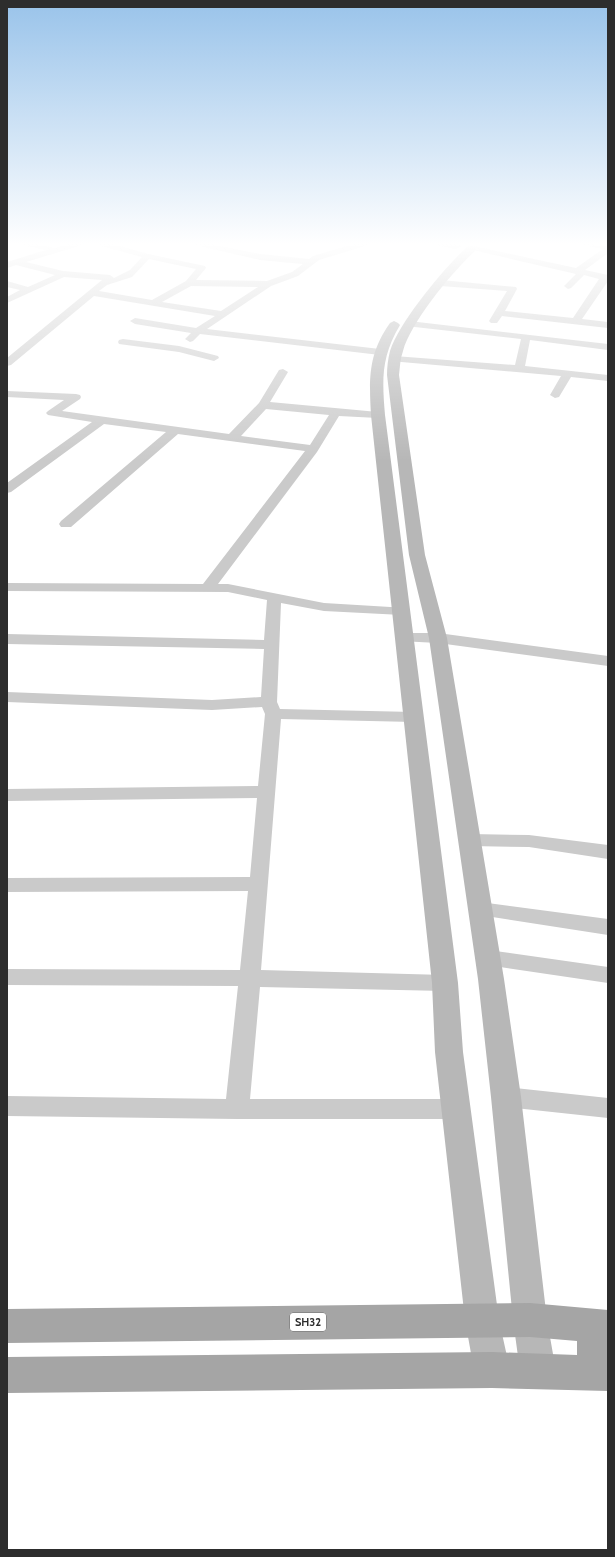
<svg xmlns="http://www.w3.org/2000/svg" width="615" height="1557" font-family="Cabin,sans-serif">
  <rect width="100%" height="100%" fill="#fff"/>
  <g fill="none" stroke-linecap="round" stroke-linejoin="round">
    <path fill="#cacaca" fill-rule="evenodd" d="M21 243H35L55 248 71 243H83L82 245 26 262 63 271 110 275 114 278 130 270 142 257 98 245 97 243H110L148 254 205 266 206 268 196 280 267 281 292 272 303 264 260 260 195 245 191 243H206L260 254 309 259 313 256 357 243H369L368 245 319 260 298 276 271 286 207 329 380 349 385 352 380 355 200 334 193 341 190 342 185 339 191 333 135 324 130 321 135 318 196 328 215 316 94 296 11 365 7 366V358L102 280 64 277 7 303V297L20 290 7 287V281L28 287 55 275 16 265 7 268V262L46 250 22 245ZM149 259 196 269 186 281 152 300 99 291 107 285 132 277ZM191 286 258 287 221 311 162 302Z
      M581 243 608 245V253L585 270 608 275V281L582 319 608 322V328L502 316 497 323H491L489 321 507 291 441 286 437 283 441 280 516 287 517 289 505 311 573 318 599 279 584 275 571 288 568 289 564 286 576 274 473 250 469 248 473 246 576 268 603 249 582 245Z
      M409 321 608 344V350L530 340 525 366 608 375V381L571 377 559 397 555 398 550 395 561 376 390 361 389 359 394 356 515 365 521 339 406 326 404 324 406 322Z
      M123 339 179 346 218 356 219 358 214 361 179 352 119 344 118 342 119 340Z
      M283 369 288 372 270 402 378 412 382 413 384 415 382 417 378 418 339 416 317 452 218 584H228L324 603 407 608 409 611 407 614 402 615 324 611 281 603 277 702 280 709 414 712 420 713 422 717 420 721 414 722 281 719 261 970 445 975 453 977 456 983 453 989 445 991 260 987 250 1099H457L466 1102 469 1109 466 1116 457 1119H237L7 1116V1096L226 1099 238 986 7 985V969L240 970 248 891 7 892V878L250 877 257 798 7 801V789L258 786 265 714 262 707 212 710 7 702V692L212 700 261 697 264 649 7 644V634L264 640 267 600 228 592 7 591V583L203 584 305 451 178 434 71 527H61L59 524 61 521 166 432 104 424 11 492 7 493V483L92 422 48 415 46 413 48 411 64 400 7 397V391L76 394 80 395 81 397 80 399 62 411 229 434 259 403 279 370ZM266 409 329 415 310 445 241 436Z
      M405 633H438L608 656V666L438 643 400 641 397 638 400 635Z
      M470 834 529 835 608 845V859L529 847 470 846 463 845 460 840 463 835Z
      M480 902 608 919V935L473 914 470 909 473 904Z
      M488 950 608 967V983L480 964 477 958 480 952Z
      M506 1087 608 1098V1118L506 1107 498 1104 494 1097 498 1090Z"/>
    <path fill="#b7b7b7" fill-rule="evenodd" d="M434 243H455L461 246 456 249 435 245Z
      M471 246 476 249 475 251C452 272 411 322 403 351 400 359 400 367 399 375L425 555 447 638 504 979 521 1097 547 1320 556 1371 551 1384 538 1389 525 1384 520 1371 513 1320 491 1097 478 979 429 638 409 555 387 375C387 367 388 359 390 351 400 321 444 268 467 247Z
      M394 321 398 323 400 325C381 357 382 379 385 415L458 983 463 1052 499 1320 510 1370 504 1382 492 1388 480 1382 474 1370 465 1320 435 1052 432 983 371 415C369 379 368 354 390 323Z"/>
    <path fill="#a5a5a5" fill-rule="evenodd" d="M530 1303 608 1310V1391L492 1388 7 1393V1357L492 1352 577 1355V1341L530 1337 7 1343V1309Z"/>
  </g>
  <linearGradient id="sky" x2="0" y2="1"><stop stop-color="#99c3ea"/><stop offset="0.53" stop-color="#fff"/><stop offset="1" stop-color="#fff" stop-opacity="0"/></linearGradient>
  <rect width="615" height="461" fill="url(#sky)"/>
  <g text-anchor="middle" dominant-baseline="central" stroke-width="4" stroke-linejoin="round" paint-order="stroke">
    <rect fill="#fff" stroke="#6c6c6c" stroke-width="1" x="290" y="1313" width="36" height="18" rx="3"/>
    <g font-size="11" font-weight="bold" fill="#2d2d2d">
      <text x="308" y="1322">SH32</text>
    </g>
  </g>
  <rect width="615" height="1557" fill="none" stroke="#2d2d2d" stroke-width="16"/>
</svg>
